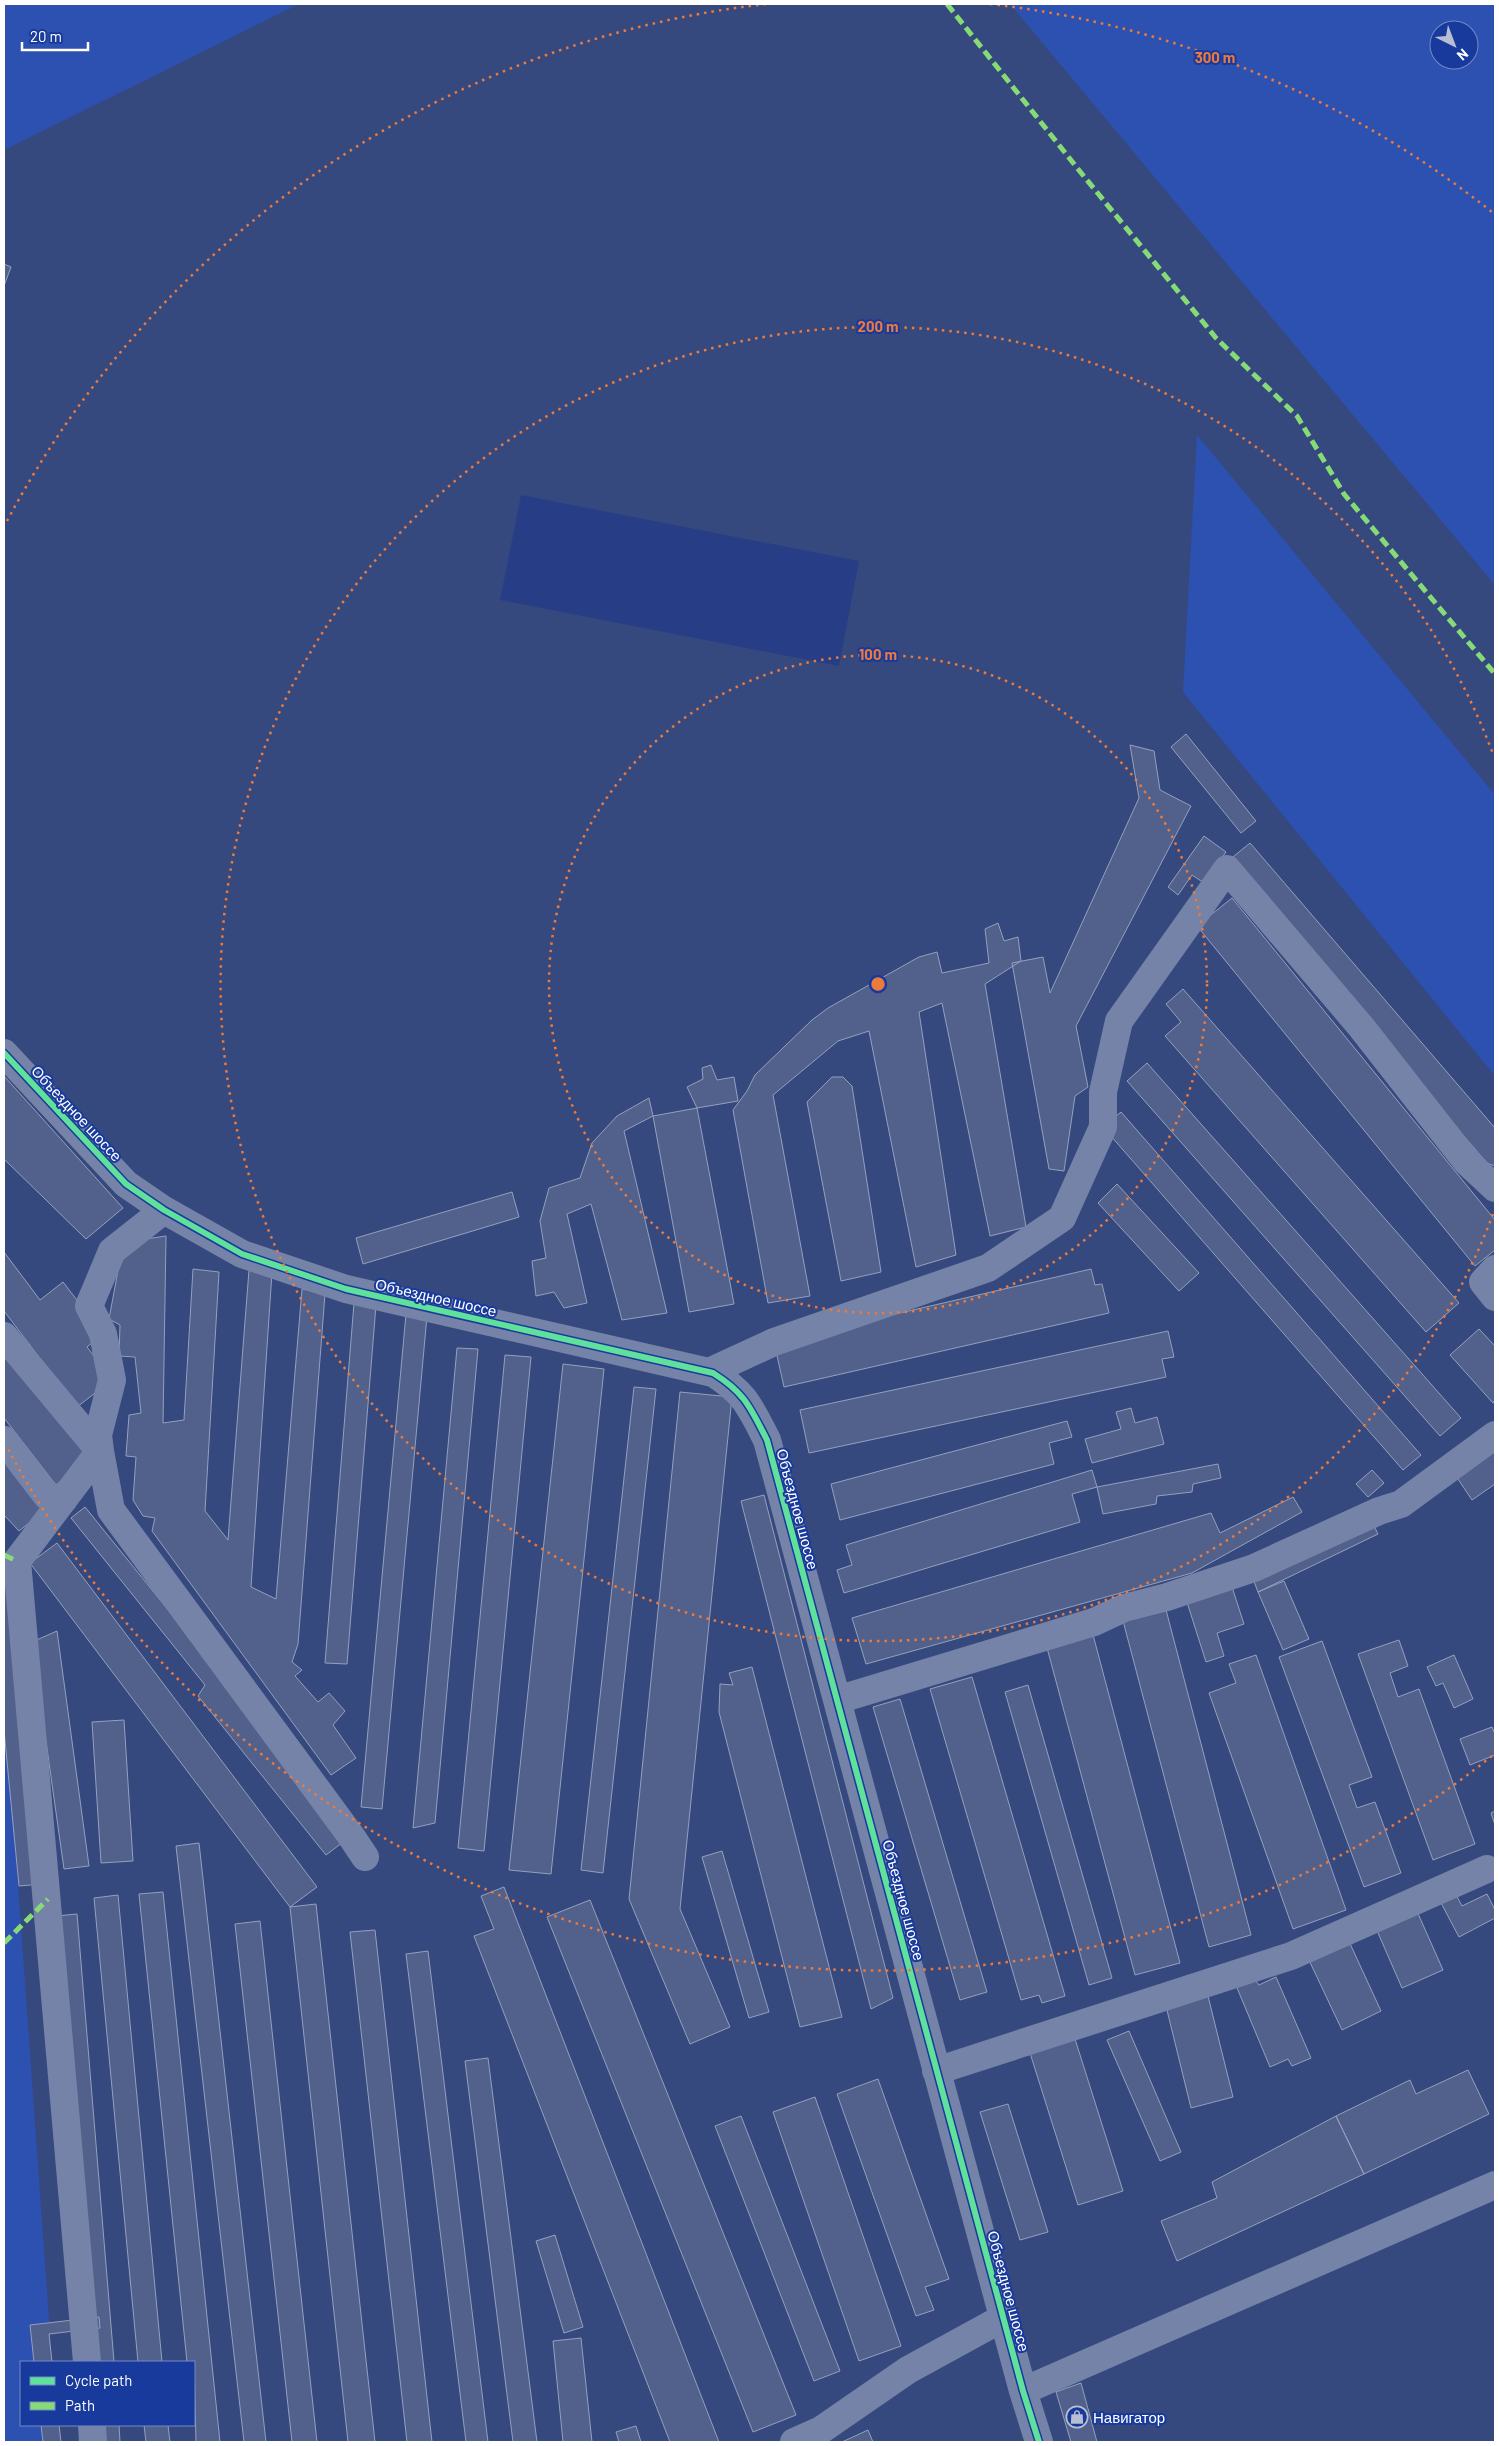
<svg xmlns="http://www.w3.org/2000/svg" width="1499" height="2446" font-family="Barlow,sans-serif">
  <rect width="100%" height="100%" fill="#36497e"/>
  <path fill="#2d51b1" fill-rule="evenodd" d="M4 4H299L4 150Z
    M1010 4H1495V585ZM1439 30H1469V60H1439Z
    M1197 435 1495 795V1076L1183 692Z
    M4 1688 52 2362H21V2425H59L61 2442H4Z"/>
  <path fill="#273e87" d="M521 495 859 561 839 666 500 600Z"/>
  <path fill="#52618b" stroke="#95a0bd" d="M4 264 11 267 4 286Z
    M1186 734 1256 821 1241 833 1171 747Z
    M1130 745 1154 751 1160 790 1191 806 1076 1026 1088 1087 1075 1096 1064 1171 1049 1169 1012 963 1043 957 1050 993 1139 798Z
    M1204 836 1226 852 1204 883 1192 875 1178 895 1168 887Z
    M1250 843 1495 1128V1166L1487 1163 1228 861Z
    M1232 898 1495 1220V1250L1475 1266 1197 926Z
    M998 923 1004 941 1018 937 1021 961 985 984 1026 1227 990 1236 942 1003 919 1012 956 1255 916 1267 869 1031 838 1041 773 1095 810 1296 768 1303 733 1110 747 1091 755 1075 812 1020 828 1008 919 957 937 952 942 973 989 963 985 929Z
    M1183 989 1459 1303 1426 1332 1165 1036 1181 1022 1166 1004Z
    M1147 1063 1461 1418 1440 1436 1127 1081Z
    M711 1065 717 1080 734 1077 738 1101 697 1108 687 1087 703 1079 702 1068Z
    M4 1076 123 1208 86 1239 4 1159Z
    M832 1077H843L852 1086 881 1272 841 1281 807 1102Z
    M649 1098 653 1116 624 1131 667 1313 622 1320 591 1204 567 1214 587 1303 564 1308 554 1292 536 1296 532 1261 546 1258 540 1221 549 1188 580 1178 592 1143 617 1116Z
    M697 1108 734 1304 689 1312 653 1116Z
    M1121 1112 1421 1455 1403 1470 1103 1127Z
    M1117 1184 1199 1273 1179 1291 1098 1203Z
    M512 1192 519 1217 363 1264 356 1238Z
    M166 1236 163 1423 184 1420 193 1269 219 1272 205 1511 228 1540 249 1270 272 1272 251 1587 276 1599 302 1289 325 1294 298 1644 292 1662 302 1670 295 1676 318 1702 329 1693 345 1711 333 1725 356 1758 331 1775 152 1531 155 1518 143 1516 133 1500 136 1457 126 1456 129 1415 141 1413 135 1357 119 1356 120 1325 109 1319 120 1260 139 1240Z
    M4 1252 40 1300 63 1282 103 1334 87 1347 112 1380 77 1407 4 1311Z
    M1091 1269 1095 1285 1102 1284 1109 1313 784 1387 774 1342Z
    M354 1303 376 1305 347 1664 325 1663Z
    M406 1314 427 1316 382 1809 361 1807Z
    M4 1328 100 1451 56 1485 4 1418Z
    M1479 1329 1495 1346V1400L1493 1403 1450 1355Z
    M1168 1331 1174 1357 1162 1359 1166 1377 809 1453 800 1410Z
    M457 1348 478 1349 435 1823 413 1828Z
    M505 1355 531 1357 484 1851 458 1848Z
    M563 1364 604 1369 551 1874 509 1870Z
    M634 1387 656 1389 603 1873 581 1870Z
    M680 1392 732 1397 680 1909 730 2027 690 2044 629 1899Z
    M1131 1408 1135 1423 1157 1417 1164 1444 1092 1463 1085 1439 1121 1429 1116 1412Z
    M1067 1421 1072 1437 1049 1443 1054 1464 840 1520 831 1484Z
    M1495 1441V1484L1472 1500 1452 1470Z
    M4 1459 44 1511 19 1531 4 1515Z
    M1218 1464 1221 1478 1193 1484 1192 1492 1157 1496 1156 1504 1103 1514 1097 1487Z
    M1092 1470 1097 1487 1072 1494 1080 1522 844 1593 837 1570 852 1565 846 1545Z
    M1372 1470 1384 1483 1368 1497 1356 1484Z
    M764 1495 893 1998 871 2009 741 1501Z
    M1293 1497 1302 1512 1192 1573 866 1664 852 1618 1211 1513 1220 1533Z
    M85 1507 351 1836 326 1855 198 1696 205 1685 71 1518Z
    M1370 1518 1378 1534 1258 1592 1252 1576Z
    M57 1543 317 1887 290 1907 30 1563Z
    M1284 1581 1309 1639 1283 1650 1258 1592Z
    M4 1582H12L42 1884 19 1886 4 1730Z
    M1231 1584 1244 1624 1217 1633 1224 1656 1206 1662 1186 1599Z
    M1165 1606 1251 1935 1209 1947 1122 1617Z
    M57 1631 89 1866 64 1869 32 1642Z
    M1092 1631 1180 1963 1135 1975 1046 1644Z
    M1399 1640 1408 1666 1390 1673 1398 1697 1419 1689 1475 1844 1433 1860 1358 1654Z
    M1322 1641 1372 1777 1349 1785 1357 1808 1375 1802 1401 1873 1364 1887 1279 1657Z
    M1256 1655 1346 1910 1293 1929 1209 1693 1236 1683 1229 1664Z
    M1454 1655 1473 1699 1454 1708 1443 1683 1436 1686 1427 1667Z
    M752 1667 842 2017 800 2027 719 1712 720 1684 733 1685 729 1673Z
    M972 1677 1065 1996 1042 2003 1039 1995 1021 2000 930 1689Z
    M1028 1685 1112 1978 1089 1985 1005 1692Z
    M900 1699 987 1992 960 2000 873 1707Z
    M124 1720 133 1861 101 1863 92 1722Z
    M1492 1727 1495 1734V1755L1470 1765 1460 1739Z
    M1495 1811V1825L1491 1813Z
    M199 1843 266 2442H244L176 1846Z
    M722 1851 769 2012 749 2018 702 1857Z
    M504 1887 719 2442H670L474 1936 494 1929 481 1896Z
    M163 1892 220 2442H196L194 2362H187L139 1894Z
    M1455 1893 1462 1906 1487 1894 1495 1910V1918L1459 1937 1440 1901Z
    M118 1895 162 2362H138L94 1898Z
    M590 1900 796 2415 753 2432 547 1917Z
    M316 1904 375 2442H348L290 1907Z
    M1416 1909 1443 1970 1402 1988 1375 1926Z
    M77 1914 114 2362H93L56 1916Z
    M260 1921 317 2442H292L235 1924Z
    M375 1930 432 2442H407L350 1932Z
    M1347 1937 1381 2011 1342 2030 1307 1956Z
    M428 1951 488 2442H466L406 1954Z
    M1252 1976 1259 1985 1276 1977 1311 2058 1292 2066 1288 2059 1270 2067 1235 1983Z
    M1207 1992 1233 2097 1191 2108 1165 2002Z
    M1129 2031 1181 2152 1160 2161 1107 2040Z
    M1075 2039 1123 2191 1078 2205 1030 2053Z
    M488 2058 537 2442H513L465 2061Z
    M1468 2070 1489 2114 1364 2174 1336 2116 1410 2080 1416 2094Z
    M878 2079 949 2279 925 2287 934 2310 916 2316 837 2094Z
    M815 2097 901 2346 859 2361 773 2112Z
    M1008 2104 1048 2232 1020 2240 980 2112Z
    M741 2116 840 2371 814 2381 715 2126Z
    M1336 2116 1364 2174 1177 2261 1161 2221 1217 2198 1212 2182Z
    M555 2235 583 2327 564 2333 536 2241Z
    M99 2317 100 2328 49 2334 52 2362H34L30 2325Z
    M581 2338 592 2442H563L553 2341Z
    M1081 2383 1097 2442H1071L1056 2392Z
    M41 2425H59L61 2442H43Z
    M98 2425H119L120 2442H99Z
    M144 2425H168L170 2442H146Z
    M636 2426 641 2442H619L616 2432Z
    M868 2430 873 2442H842Z"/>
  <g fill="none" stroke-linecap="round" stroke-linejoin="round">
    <path stroke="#7683a8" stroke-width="28" d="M4 1053 126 1184 164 1210 242 1254 346 1289 713 1373C745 1393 750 1407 767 1440L1023 2391 1039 2442
      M1495 1269 1483 1282 1495 1297
      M4 1336 100 1451 111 1510 351 1836 365 1857
      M709 1372 774 1342 988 1268 1062 1218 1103 1127V1092L1119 1021 1227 869 1362 1028 1467 1162 1495 1188
      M4 1440 47 1496 64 1499
      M837 1700 1094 1622 1124 1608 1167 1597 1254 1568 1379 1511 1401 1504 1495 1435
      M936 2071 1291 1956 1487 1869
      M87 2362 17 1561 100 1451 98 1435 112 1380 103 1334 89 1306 112 1251 164 1210
      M1023 2391 1495 2185
      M92 2425 93 2442
      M794 2442 821 2430 908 2370 1003 2318"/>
    <path stroke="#86db77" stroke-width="5" stroke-dasharray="10 5" stroke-linecap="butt" d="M947 4 1078 169 1216 338 1297 416 1344 494 1495 674
      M4 1555 17 1561
      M4 1943 48 1899"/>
    <g stroke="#183a9c" stroke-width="9">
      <path id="cycleway" d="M4 1053 126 1184 164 1210 242 1254 346 1289 713 1373C745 1393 750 1407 767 1440L1023 2391 1039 2442"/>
    </g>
    <use href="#cycleway" stroke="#60e19b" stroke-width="6"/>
  </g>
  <g fill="none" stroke="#ed7a3d" stroke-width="2.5" stroke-dasharray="2.5 5">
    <circle cx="878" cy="984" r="329"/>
    <path d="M1493 1214A657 657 0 1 1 1493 754"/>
    <path d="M1492 1756A986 986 0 0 1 7 1447M7 521A986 986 0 0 1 766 4M990 4A986 986 0 0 1 1492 212"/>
  </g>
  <defs>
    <g id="shop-ring" transform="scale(1.125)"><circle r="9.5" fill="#183a9c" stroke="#b9bfd2" stroke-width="1.5"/><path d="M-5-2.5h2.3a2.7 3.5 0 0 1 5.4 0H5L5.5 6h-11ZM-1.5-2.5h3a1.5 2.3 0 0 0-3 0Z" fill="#b9bfd2"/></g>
  </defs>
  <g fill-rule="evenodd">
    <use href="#shop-ring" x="1077" y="2417"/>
  </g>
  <g text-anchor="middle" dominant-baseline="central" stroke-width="4" stroke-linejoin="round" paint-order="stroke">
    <g font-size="15" fill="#fff" stroke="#183a9c">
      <text transform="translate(77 1113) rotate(47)">Объездное шоссе</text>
      <text transform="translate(436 1297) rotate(13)">Объездное шоссе</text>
      <text transform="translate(798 1509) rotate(75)">Объездное шоссе</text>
      <text transform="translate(904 1900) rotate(75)">Объездное шоссе</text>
      <text transform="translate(1009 2291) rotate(75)">Объездное шоссе</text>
    </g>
    <g font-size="15" fill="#fff" stroke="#183a9c" text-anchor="start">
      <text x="1093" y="2417">Навигатор</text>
    </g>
  </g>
  <circle cx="878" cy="984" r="8" fill="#ed7a3d" stroke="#183a9c" stroke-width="2.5"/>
  <g font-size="15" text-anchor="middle" font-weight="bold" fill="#ed7a3d" stroke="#183a9c" stroke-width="4" stroke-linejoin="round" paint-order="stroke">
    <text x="1215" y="63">300 m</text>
    <text x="878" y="332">200 m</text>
    <text x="878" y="660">100 m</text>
  </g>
  <rect width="1499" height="2446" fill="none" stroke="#ffffff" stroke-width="10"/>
  <rect x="20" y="2361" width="175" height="65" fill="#183a9c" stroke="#7489c4"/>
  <rect x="30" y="2377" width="25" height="8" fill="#60e19b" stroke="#7489c4"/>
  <text x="65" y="2386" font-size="15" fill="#ffffff">Cycle path</text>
  <rect x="30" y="2402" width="25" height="8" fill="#86db77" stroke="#7489c4"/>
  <text x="65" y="2411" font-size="15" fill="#ffffff">Path</text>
  <g transform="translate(1454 45) rotate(138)"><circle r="24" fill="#183a9c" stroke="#7489c4"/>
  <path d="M0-4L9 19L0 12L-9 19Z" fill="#b9bfd2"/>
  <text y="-8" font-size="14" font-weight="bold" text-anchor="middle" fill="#ffffff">N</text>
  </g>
  <path d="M22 42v8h66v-8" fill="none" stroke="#ffffff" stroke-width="2.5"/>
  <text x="30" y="42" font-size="15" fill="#ffffff" stroke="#183a9c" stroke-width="4" paint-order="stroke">20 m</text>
</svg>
